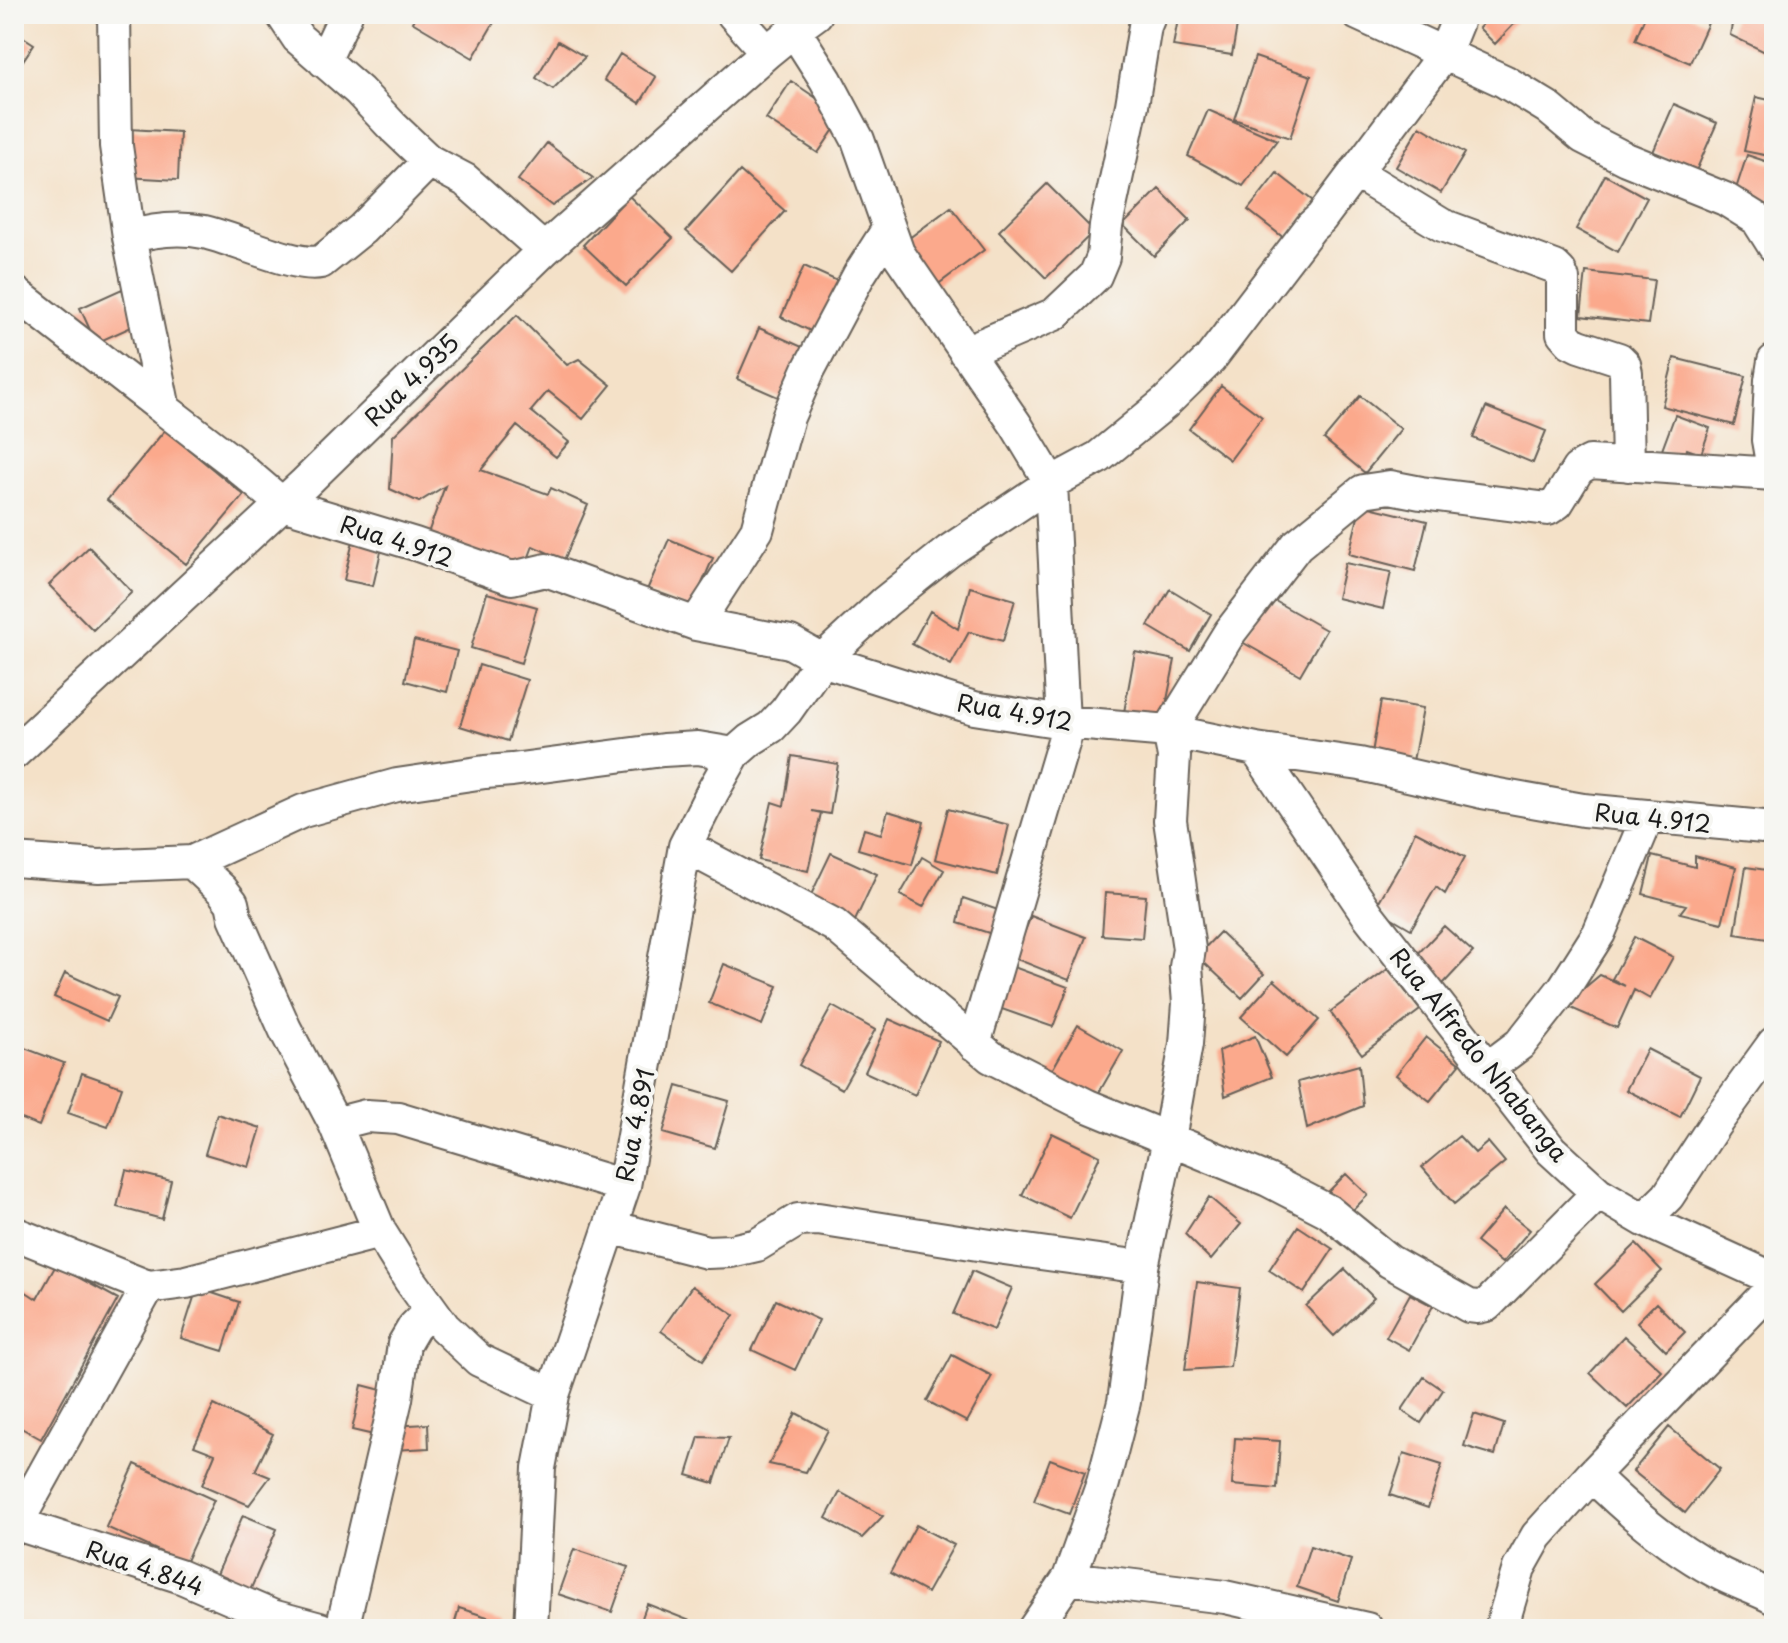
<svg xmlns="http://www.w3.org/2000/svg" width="1788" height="1643" font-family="'Playpen Sans',sans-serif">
  <rect width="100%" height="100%" fill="#f6f6f2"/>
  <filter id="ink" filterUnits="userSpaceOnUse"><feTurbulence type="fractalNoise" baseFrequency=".0125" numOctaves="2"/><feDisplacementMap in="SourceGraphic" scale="16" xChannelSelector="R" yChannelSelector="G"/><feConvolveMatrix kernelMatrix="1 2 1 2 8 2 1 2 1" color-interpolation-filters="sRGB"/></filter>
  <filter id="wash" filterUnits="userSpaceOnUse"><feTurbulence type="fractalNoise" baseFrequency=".006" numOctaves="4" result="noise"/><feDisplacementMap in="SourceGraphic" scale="32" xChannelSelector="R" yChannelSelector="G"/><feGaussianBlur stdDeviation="1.8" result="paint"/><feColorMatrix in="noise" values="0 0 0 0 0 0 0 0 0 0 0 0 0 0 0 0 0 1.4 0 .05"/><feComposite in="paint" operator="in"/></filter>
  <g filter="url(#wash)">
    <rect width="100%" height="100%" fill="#f4e1c8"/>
    <g id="blocks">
      <path fill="#fba98c" d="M417 14H499L473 58 412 22Z
        M1179 14H1239L1232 55 1173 46Z
        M1492 14H1507L1516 22 1495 44 1479 28Z
        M1646 14H1686L1708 23 1690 63 1635 40Z
        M1734 14H1774V32L1765 52 1730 35Z
        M14 31 34 44 14 74Z
        M558 41 585 57 553 89 536 78Z
        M620 54 656 77 640 103 604 80Z
        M1255 57 1311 76 1290 138 1234 119Z
        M791 81 843 116 818 153 766 119Z
        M1756 97 1774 101V157L1744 151Z
        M1674 104 1717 123 1696 171 1653 152Z
        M1208 110 1277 140 1243 186 1188 156Z
        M1420 126 1465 153 1441 193 1396 167Z
        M129 129 180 132 178 180 126 177Z
        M547 143 593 178 552 206 518 180Z
        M1747 155 1774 164V208L1734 195Z
        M740 171 785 211 731 271 686 231Z
        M1277 173 1313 201 1284 238 1248 210Z
        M1605 175 1647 198 1618 252 1576 229Z
        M1047 184 1094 231 1046 278 999 231Z
        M1159 189 1190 220 1154 256 1123 225Z
        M629 196 673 238 626 286 583 245Z
        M951 207 984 250 933 288 900 245Z
        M804 266 842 283 819 335 781 317Z
        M1586 272 1654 280 1648 324 1581 316Z
        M122 289 138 324 96 343 80 308Z
        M517 315 567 365 579 359 611 385 583 419 548 391 531 411 569 442 556 457 517 426 481 470 548 494 551 488 588 505 564 560 533 546 524 570 427 536 445 486 419 502 390 489 393 436Z
        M759 328 809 350 787 401 737 379Z
        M1674 358 1746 376 1734 425 1662 406Z
        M1221 386 1262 417 1230 460 1189 429Z
        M1360 396 1401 429 1365 473 1324 439Z
        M1486 407 1546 431 1533 463 1473 438Z
        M1675 415 1710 428 1701 454 1687 449 1684 459 1662 450Z
        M165 430 244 495 186 564 107 500Z
        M1361 505 1427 521 1415 571 1349 554Z
        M669 539 713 558 691 609 647 590Z
        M353 541 382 547 373 586 344 580Z
        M89 547 132 592 93 630 49 585Z
        M1345 563 1391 572 1383 609 1337 598Z
        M970 587 1015 600 1003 641 969 632 951 665 912 644 930 611 958 629Z
        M1170 589 1211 614 1190 651 1148 626Z
        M487 593 537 607 521 663 471 648Z
        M1268 597 1326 630 1300 675 1242 642Z
        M414 640 457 651 447 692 405 681Z
        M1135 652 1175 660 1163 720 1124 712Z
        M479 665 527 680 508 741 460 726Z
        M1381 701 1423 708 1413 761 1372 753Z
        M792 756 838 764 830 814 812 811 821 813 808 871 759 860 772 802 784 806Z
        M948 809 1009 825 997 875 935 859Z
        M888 811 924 822 912 865 858 849 864 829 881 834Z
        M1415 831 1465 857 1445 894 1436 887 1411 929 1375 908 1402 862Z
        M831 853 877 874 854 923 808 901Z
        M1652 856 1695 867V856L1736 867 1722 923 1680 913 1686 905 1643 894Z
        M922 857 944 870 923 907 900 895Z
        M1746 867 1774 871V940L1735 934Z
        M1105 893 1146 896 1142 938 1102 935Z
        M963 898 1004 912 995 935 958 923Z
        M1031 916 1086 937 1069 980 1014 958Z
        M1444 926 1473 952 1443 984 1414 958Z
        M1220 932 1264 974 1242 998 1197 956Z
        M1634 937 1673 957 1650 999 1634 990 1617 1028 1564 1005 1600 975 1625 986 1612 979Z
        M724 964 778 986 762 1025 709 1003Z
        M1011 966 1068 987 1053 1027 996 1007Z
        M1388 969 1420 1010 1362 1054 1330 1012Z
        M65 973 118 997 107 1021 54 997Z
        M1274 980 1319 1020 1286 1057 1241 1017Z
        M832 1006 875 1030 842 1089 799 1065Z
        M889 1019 939 1041 915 1095 865 1072Z
        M1078 1025 1123 1051 1093 1103 1048 1077Z
        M1255 1036 1272 1077 1225 1096 1219 1051Z
        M1426 1037 1460 1064 1430 1101 1396 1075Z
        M14 1044 64 1063 39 1126 14 1116Z
        M1647 1049 1700 1076 1680 1117 1626 1090Z
        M1359 1065 1363 1106 1307 1129 1298 1082Z
        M82 1073 122 1087 108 1127 68 1113Z
        M677 1086 729 1101 715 1148 663 1133Z
        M217 1114 261 1128 249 1167 205 1154Z
        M1052 1133 1100 1156 1070 1218 1022 1195Z
        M1459 1136 1475 1153 1488 1142 1505 1162 1454 1204 1422 1167Z
        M126 1170 171 1181 162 1219 117 1207Z
        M1346 1174 1368 1195 1347 1216 1325 1195Z
        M1209 1197 1241 1224 1211 1260 1185 1234Z
        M1504 1209 1530 1230 1502 1263 1476 1242Z
        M1298 1226 1333 1249 1304 1293 1269 1270Z
        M1636 1244 1662 1271 1621 1311 1595 1284Z
        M56 1265 118 1299 41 1439 14 1424V1284L37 1299Z
        M1345 1269 1374 1298 1334 1336 1306 1306Z
        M972 1271 1012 1288 994 1330 953 1314Z
        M1197 1282 1240 1288 1230 1367 1185 1370Z
        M692 1286 734 1315 703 1360 661 1331Z
        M197 1288 239 1302 223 1351 181 1338Z
        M1410 1294 1433 1306 1409 1350 1386 1337Z
        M776 1300 819 1320 795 1370 752 1350Z
        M1656 1303 1685 1332 1666 1351 1637 1322Z
        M1624 1336 1662 1371 1627 1408 1590 1373Z
        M952 1355 992 1376 967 1422 927 1401Z
        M1424 1377 1443 1390 1421 1423 1402 1410Z
        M362 1385 389 1392 378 1436 352 1430Z
        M214 1405 273 1434 255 1471 270 1477 249 1505 202 1485 215 1454 194 1446Z
        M796 1413 828 1430 806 1472 769 1464Z
        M1474 1414 1504 1424 1495 1455 1464 1446Z
        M428 1424 429 1448 393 1450 391 1426Z
        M1669 1427 1720 1469 1685 1513 1633 1471Z
        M699 1437 729 1438 714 1483 687 1475Z
        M1235 1438 1280 1441 1277 1489 1232 1485Z
        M1404 1453 1442 1465 1428 1508 1390 1495Z
        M1050 1459 1085 1472 1069 1514 1034 1501Z
        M135 1464 214 1500 185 1563 106 1527Z
        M840 1492 883 1516 862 1538 826 1518Z
        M243 1515 277 1529 249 1593 215 1579Z
        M916 1525 954 1545 927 1593 890 1573Z
        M1310 1546 1351 1560 1338 1601 1297 1587Z
        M574 1549 628 1567 612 1612 558 1594Z
        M647 1604 703 1626 702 1629H638Z
        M459 1608 503 1622 501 1629H453Z"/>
    </g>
  </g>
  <g filter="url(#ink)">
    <use href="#blocks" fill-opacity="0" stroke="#686158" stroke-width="2"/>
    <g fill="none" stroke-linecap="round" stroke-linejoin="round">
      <g stroke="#686158" stroke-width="36">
        <path id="street" d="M114 14 116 146 129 237 164 409 233 462 282 504 415 544 512 578 546 570 696 624 790 642 822 660 974 708 1063 722 1169 731 1256 749 1360 764 1482 792 1583 810 1774 828
          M282 14 298 38 359 91 392 126 429 161 465 180 544 250
          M733 14 767 52
          M794 14V30L826 80 858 140 898 253 1016 425 1051 483 1063 722 1065 737 974 1044
          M1358 14 1504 81 1547 107 1583 137 1626 159 1725 199 1757 219 1774 246
          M324 61 346 14
          M1355 172 1442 225 1555 267 1560 272 1563 279V333L1571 342 1579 346 1619 359 1624 364 1626 373 1628 465
          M129 237C153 230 179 227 204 232 233 238 295 268 321 262L362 229 429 161
          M14 292 164 409
          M965 352 1055 314 1095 276 1103 257 1106 226 1132 105 1145 26 1150 14
          M696 624 757 530 788 417 809 369 859 275 889 228
          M1256 749 1368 915 1551 1150 1598 1193 1644 1220 1774 1279
          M14 753 305 483 544 250 767 52 794 30 816 14
          M685 846 834 925 991 1057 1088 1106 1268 1180 1328 1211 1389 1261 1469 1306 1478 1307 1487 1305 1598 1193
          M14 860 99 866 192 862 303 811 397 785 485 772 512 770 663 750 698 748 734 754
          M192 862 222 890 232 903 235 917 285 1029 335 1124 380 1232 410 1280 444 1327 479 1360 553 1395
          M1488 1068 1520 1044 1564 988 1599 933 1648 816
          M335 1124 366 1116 398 1118 624 1186
          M1644 1220 1668 1196 1715 1124 1774 1043
          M610 1227 707 1252 731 1251 757 1245 798 1220 818 1219 997 1247 1142 1267
          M14 1233 148 1287
          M1592 1475C1628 1511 1672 1548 1717 1572 1735 1582 1756 1588 1774 1598
          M14 1523 179 1576 272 1616 320 1629
          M14 1528 148 1287 186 1282 380 1232
          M1069 1578 1225 1597 1367 1629
          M342 1629 396 1399 404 1344 414 1327 431 1310
          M531 1629 539 1468 553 1395 624 1186 685 846 713 791 734 754 750 740 771 727 786 711 822 660 885 602 949 551 1051 483 1099 457 1165 403 1210 359 1311 227 1321 218 1444 54 1457 22 1458 14
          M1034 1629 1069 1578 1103 1483 1124 1402 1142 1267 1169 1139 1186 1044 1189 1003 1186 967 1189 949 1170 820 1174 756 1169 731 1230 632 1297 545 1363 491 1390 487 1421 493 1548 509 1557 503 1578 469 1590 462 1774 474 1768 440 1771 380 1774 361
          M1501 1629 1519 1568 1537 1536 1592 1475 1774 1286"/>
      </g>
      <use href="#street" stroke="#fff" stroke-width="32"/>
    </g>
  </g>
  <g text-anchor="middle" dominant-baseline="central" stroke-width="8" stroke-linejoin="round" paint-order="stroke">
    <g font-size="24" fill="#1c1c1c" stroke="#f6f6f2">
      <text transform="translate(411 379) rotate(-44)">Rua 4.935</text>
      <text transform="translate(397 540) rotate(18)">Rua 4.912</text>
      <text transform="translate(1015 711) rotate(10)">Rua 4.912</text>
      <text transform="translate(1653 817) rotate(6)">Rua 4.912</text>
      <text transform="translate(1480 1054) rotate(51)">Rua Alfredo Nhabanga</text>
      <text transform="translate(634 1125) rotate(-79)">Rua 4.891</text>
      <text transform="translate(145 1567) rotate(19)">Rua 4.844</text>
    </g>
  </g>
  <rect width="1788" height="1643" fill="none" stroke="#f6f6f2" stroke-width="48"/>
</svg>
